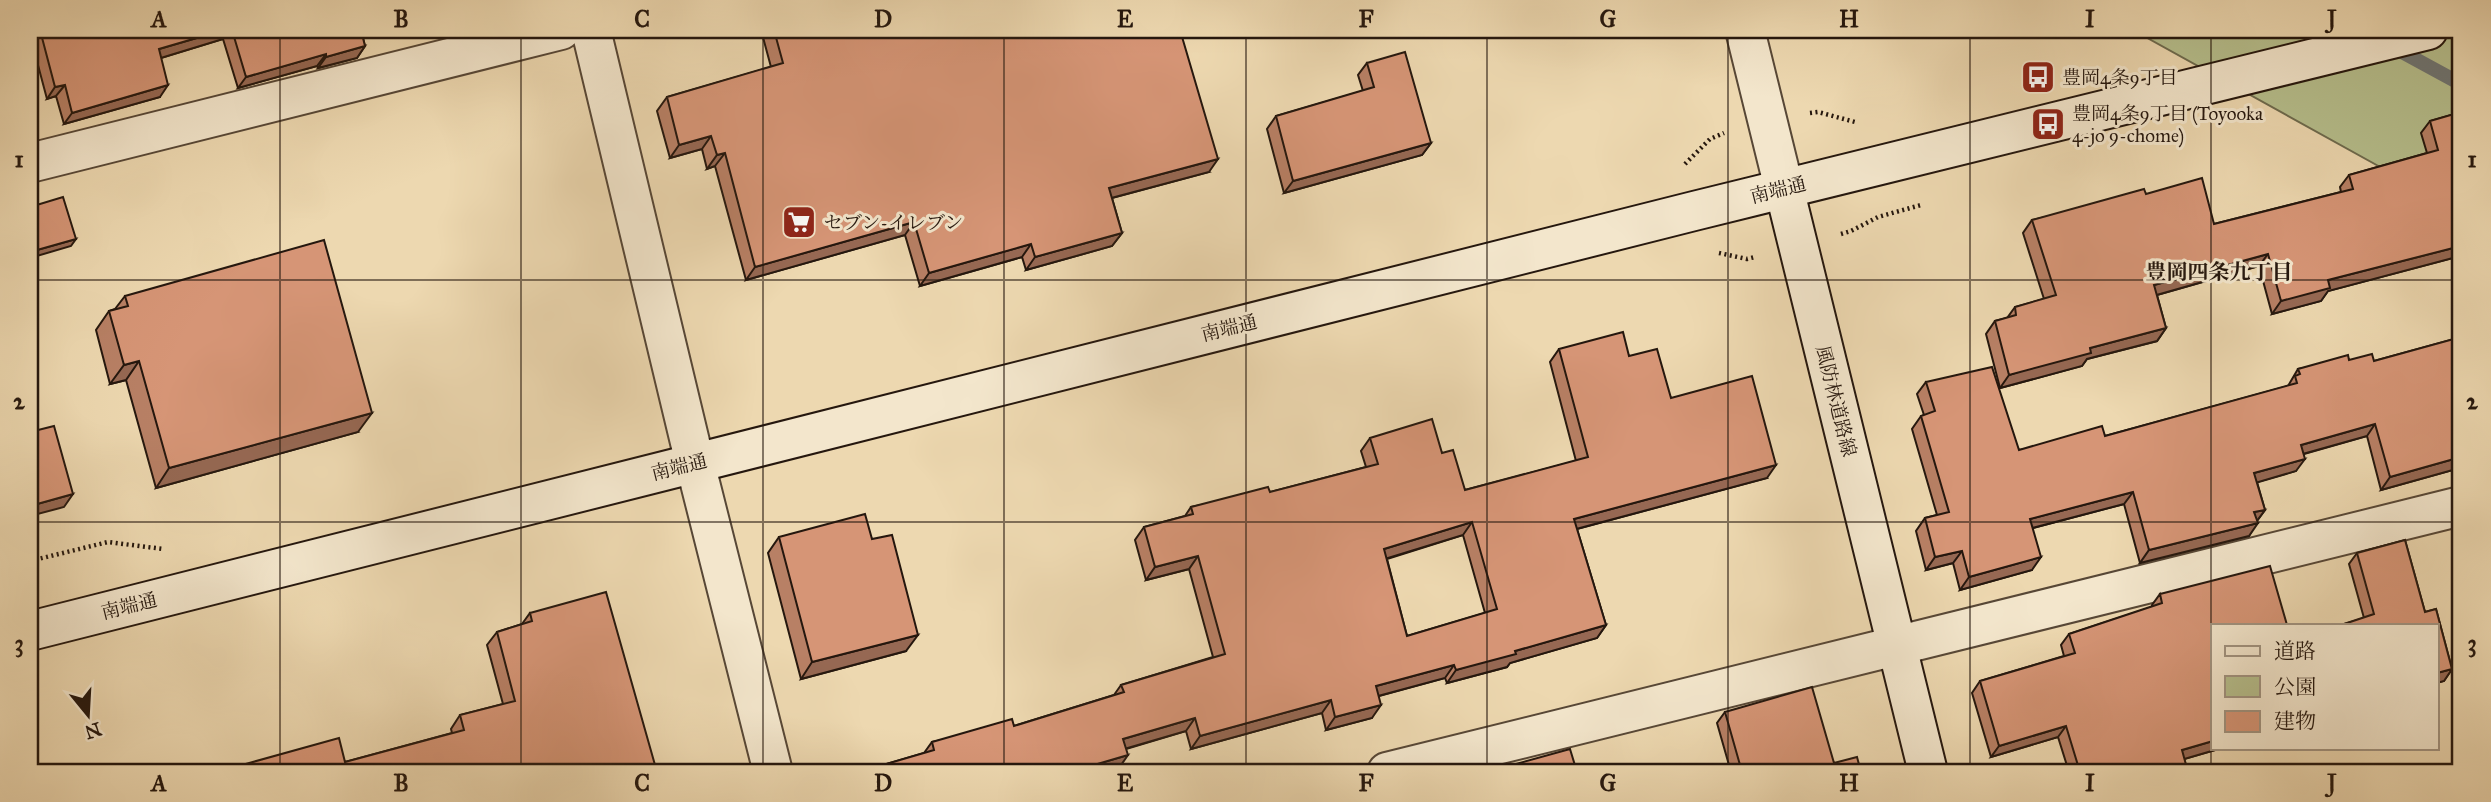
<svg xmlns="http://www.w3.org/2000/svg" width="2491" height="802" font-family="'IM FELL Great Primer','Noto Serif JP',serif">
  <rect width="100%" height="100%" fill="#edd8b0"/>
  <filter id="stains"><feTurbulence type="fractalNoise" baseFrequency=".00286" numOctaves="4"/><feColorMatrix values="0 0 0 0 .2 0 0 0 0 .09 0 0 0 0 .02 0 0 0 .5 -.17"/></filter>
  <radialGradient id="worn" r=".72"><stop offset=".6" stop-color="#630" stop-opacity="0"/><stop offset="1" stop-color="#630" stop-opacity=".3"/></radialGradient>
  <path fill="#b6bf8d" stroke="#6e6b4e" stroke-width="2" d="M2133 30H2461V148L2382 168Z"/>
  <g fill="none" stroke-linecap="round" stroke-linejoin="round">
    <path stroke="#6f7674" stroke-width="14" d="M2393 47 2461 84"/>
    <g stroke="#574736" stroke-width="42">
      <path id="street" d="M591 30 695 463 773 772
        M1745 30 1784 188
        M30 163 561 30
        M1387 772 2461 506"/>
    </g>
    <g stroke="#25170e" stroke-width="42">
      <path id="secondary" d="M1784 188 1928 772
        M30 631 1694 211 2428 30"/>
    </g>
    <path stroke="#25170e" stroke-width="4.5" stroke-dasharray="2 3.5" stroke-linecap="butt" d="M1810 113 1818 112 1855 122
      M1685 164 1710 139 1724 133
      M1841 234 1851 231 1878 217 1921 205
      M1719 253 1747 259 1755 257
      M30 561 108 542 163 549"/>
    <use href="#street" stroke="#f3e6cc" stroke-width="38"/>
    <use href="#secondary" stroke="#f3e6cc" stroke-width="38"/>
  </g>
  <path fill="#b88065" stroke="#25170e" stroke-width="2" fill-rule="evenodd" d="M32 30H361L365 46 357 58 318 68 317 66 238 88 223 39 161 58 160 97 64 124 56 96 47 99 30 35Z
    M761 30H909V31L1209 172 1112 198 1122 233 1112 246 1026 270 1022 257 920 286 905 235 746 280 715 166 707 169 702 149 670 158 657 111 667 97 771 67Z
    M1367 63 1431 143 1422 155 1284 193 1267 129 1276 116 1363 91 1358 75Z
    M2461 112V288L2453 258 2328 291 2321 301 2272 314 2259 266 2157 295 2166 328 2157 341 2087 359 2082 366 2000 388 1986 334 1995 321 2007 318 2015 307 2044 299 2023 233 2032 220 2146 194 2214 224 2341 192 2340 187 2349 175 2427 153 2421 133 2430 121Z
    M125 296 358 432 156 488 126 380 110 384 96 330 109 311 115 309Z
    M2461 337V472L2460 468 2381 490 2367 436 2304 454 2296 471 2257 482 2265 510 2257 521 2249 536 2140 563 2124 504 2033 528 2032 570 1960 590 1953 563 1926 570 1916 531 1925 518 1937 515 1912 429 1921 416 1924 415 1917 394 1926 382 2019 450 2105 436 2288 386 2298 369 2349 360 2374 361Z
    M1559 349 1629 356 1671 398 1767 478 1577 529 1606 625 1597 638 1510 663 1507 667 1447 683 1445 678 1379 696 1372 718 1326 730 1322 713 1191 749 1186 731 1126 749 1119 768 1106 772H859L924 753 932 742 1014 726 1114 695 1121 685 1213 657 1189 569 1146 580 1135 540 1144 527 1185 516 1191 507 1270 492 1366 467 1361 451 1370 438 1442 453 1465 490 1576 461 1550 362ZM1463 535 1485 613 1407 636 1387 559Z
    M779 537 872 539 906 651 801 679 768 553Z
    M2405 540 2425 612 2436 609 2452 669 2444 681 2437 683V625H2341L2364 618 2349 564 2357 553Z
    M2160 594 2213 748H2222L2184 759 2188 772H2069L2058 737 1991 757 1972 693 1980 681 2064 656 2061 645 2069 634 2152 607V605Z
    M530 613 657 772H237L242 765 345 762 452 733 451 729 460 715 503 704 487 645 497 632 522 624Z
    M1725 712 1834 763 1861 772H1731L1717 723Z"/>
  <path fill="#966853" stroke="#25170e" stroke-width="2" d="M224 30H230L223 39 151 61 159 49Z
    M460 30H472L457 33Z
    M365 46 357 58 318 68 326 57Z
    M326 54 317 66 238 88 246 77Z
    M65 85 56 96 47 99 55 87Z
    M168 85 160 97 64 124 72 113Z
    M711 136 702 149 670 158 679 145Z
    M1431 143 1422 155 1284 193 1293 181Z
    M725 153 715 166 707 169 717 155Z
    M1218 159 1209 172 1100 201 1109 188Z
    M914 222 905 235 746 280 755 267Z
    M1122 233 1112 246 1026 270 1035 257Z
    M76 239 71 246 30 258V252Z
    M1031 244 1022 257 920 286 929 273Z
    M2461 246 2453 258 2328 291 2321 301 2272 314 2281 301 2328 280Z
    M2268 254 2259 266 2146 298 2154 285Z
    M2166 328 2157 341 2087 359 2082 366 2000 388 2009 375 2090 348Z
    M139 361 126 380 110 384 124 365Z
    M372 413 358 432 156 488 169 468Z
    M2375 424 2367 436 2292 457 2301 445Z
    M2461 457V466L2460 468 2381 490 2390 477Z
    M2305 459 2296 471 2245 486 2254 473Z
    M1776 465 1767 478 1565 532 1574 519Z
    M2133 492 2124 504 2021 531 2030 519Z
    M73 494 64 507 30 516V506Z
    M2265 510 2256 522 2254 512Z
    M1472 522 1463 535 1375 562 1384 549Z
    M2258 523 2249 536 2140 563 2149 550Z
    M1962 551 1953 563 1926 570 1935 557Z
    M1198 556 1189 569 1146 580 1155 567Z
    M2041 557 2032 570 1960 590 1969 577Z
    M1606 625 1597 638 1510 663 1507 667 1447 683 1456 670 1515 651Z
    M918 635 906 651 801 679 812 662Z
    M1454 665 1445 678 1367 699 1376 686Z
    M2452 669 2444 681 2437 683V673Z
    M1331 700 1322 713 1191 749 1200 736Z
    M1381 705 1372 718 1326 730 1335 717Z
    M1195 718 1186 731 1114 752 1123 739Z
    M2066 726 2058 737 1991 757 1999 746Z
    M2213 741V748H2222L2174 762 2182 750Z
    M1128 755 1119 768 1106 772H1070Z"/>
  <path fill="#d69576" stroke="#25170e" stroke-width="2" fill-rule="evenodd" d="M40 30H224L159 49 168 85 72 113 65 85 55 87Z
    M232 30H361L365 46 326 57V54L246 77Z
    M774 30H909V31L914 30H1180L1218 159 1109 188 1122 233 1035 257 1031 244 929 273 914 222 755 267 725 153 717 155 711 136 679 145 667 97 783 63Z
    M1405 52 1431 143 1293 181 1276 116 1374 87 1367 63Z
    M2461 112V246L2328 280 2330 288 2281 301 2268 254 2154 285 2166 328 2090 348 2091 353 2009 375 1995 321 2016 315 2015 307 2056 295 2032 220 2144 189 2146 194 2202 178 2214 224 2353 189 2349 175 2438 150 2430 121Z
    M63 197 76 239 30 252V207Z
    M324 240 372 413 169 468 139 361 124 365 109 311 128 306 125 296Z
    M1623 332 1629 356 1657 349 1671 398 1752 376 1776 465 1574 519 1606 625 1515 651 1516 654 1456 670 1454 665 1376 686 1381 705 1335 717 1331 700 1200 736 1195 718 1123 739 1128 755 1070 772H859L934 750 932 742 1012 719 1014 726 1124 692 1121 685 1225 654 1198 556 1155 567 1144 527 1193 514 1191 507 1268 487 1270 492 1378 464 1370 438 1432 419 1442 453 1453 450 1465 490 1588 457 1559 349ZM1472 522 1497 609 1407 636 1384 549Z
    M2461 337V457L2390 477 2375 424 2301 445 2305 459 2254 473 2265 510 2254 512 2258 523 2149 550 2133 492 2030 519 2041 557 1969 577 1962 551 1935 557 1925 518 1949 512 1921 416 1935 411 1926 382 1992 367 2019 450 2102 426 2105 436 2297 383 2295 376 2300 374 2298 369 2348 355 2349 360 2372 354 2374 361Z
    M54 426 73 494 30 506V432Z
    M865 514 872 539 892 535 918 635 812 662 779 537Z
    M2405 540 2425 612 2436 609 2452 669 2437 673V625H2341L2374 614 2357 553Z
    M2270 566 2287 625H2213V741L2182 750 2188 772H2080L2066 726 1999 746 1980 681 2075 653 2069 634 2162 603 2160 594Z
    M606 592 657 772H245L242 765 339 738 345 762 464 730 460 715 515 701 497 632 532 621 530 613Z
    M1812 687 1834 763 1857 757 1861 772H1742L1725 712Z
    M1570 749 1577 772H1478L1487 770V772Z
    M2461 766V772H2440Z"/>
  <path fill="none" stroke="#25170e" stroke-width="2" stroke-opacity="0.55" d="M280 30V772M521 30V772M763 30V772M1004 30V772M1246 30V772M1487 30V772M1728 30V772M1970 30V772M2211 30V772M30 280H2461M30 522H2461"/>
  <defs>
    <g id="bus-square" transform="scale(1.75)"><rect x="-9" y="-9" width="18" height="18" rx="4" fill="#8f2418" stroke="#f3e6cc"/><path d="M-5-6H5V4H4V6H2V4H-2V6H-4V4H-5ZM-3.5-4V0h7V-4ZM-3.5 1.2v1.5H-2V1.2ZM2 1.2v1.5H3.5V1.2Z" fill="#fff"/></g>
    <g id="supermarket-square" transform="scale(1.75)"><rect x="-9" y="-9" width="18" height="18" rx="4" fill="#8f2418" stroke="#f3e6cc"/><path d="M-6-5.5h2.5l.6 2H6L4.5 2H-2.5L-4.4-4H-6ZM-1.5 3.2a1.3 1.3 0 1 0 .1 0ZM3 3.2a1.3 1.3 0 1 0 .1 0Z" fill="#fff"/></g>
  </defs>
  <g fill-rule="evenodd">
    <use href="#bus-square" x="2038" y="77"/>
    <use href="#bus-square" x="2048" y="124"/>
    <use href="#supermarket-square" x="799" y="222"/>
  </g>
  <g text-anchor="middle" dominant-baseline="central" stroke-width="6" stroke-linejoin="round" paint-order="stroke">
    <g font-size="19" fill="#25170e" stroke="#f3e6cc" text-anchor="start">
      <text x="2062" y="77">豊岡4条9丁目</text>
      <text x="2072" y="113">豊岡4条9丁目 (Toyooka<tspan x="2072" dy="22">4-jo 9-chome)</tspan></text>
      <text x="824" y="222">セブン-イレブン</text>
    </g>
    <g font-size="19" fill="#25170e" stroke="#f3e6cc">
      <text transform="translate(1778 190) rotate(-14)">南端通</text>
      <text transform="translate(1229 328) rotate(-14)">南端通</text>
      <text transform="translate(1836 401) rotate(76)">風防林道路線</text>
      <text transform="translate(679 467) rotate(-14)">南端通</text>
      <text transform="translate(129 606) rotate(-14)">南端通</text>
    </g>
    <g font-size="21" font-weight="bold" fill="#25170e" stroke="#f3e6cc">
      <text x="2219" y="272">豊岡四条九丁目</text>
    </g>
  </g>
  <rect width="2491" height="802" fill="none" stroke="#edd8b0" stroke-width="77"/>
  <rect x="2211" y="624" width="228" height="126" fill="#f3e6cc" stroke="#a19380" stroke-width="2"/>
  <rect x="2225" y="646" width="35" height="10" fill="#f3e6cc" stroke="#a19380" stroke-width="2"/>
  <text x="2274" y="658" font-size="21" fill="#25170e">道路</text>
  <rect x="2225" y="676" width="35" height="21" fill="#b6bf8d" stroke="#a19380" stroke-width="2"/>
  <text x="2274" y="694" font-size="21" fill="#25170e">公園</text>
  <rect x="2225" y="711" width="35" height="21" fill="#d69576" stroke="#a19380" stroke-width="2"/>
  <text x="2274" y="728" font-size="21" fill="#25170e">建物</text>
  <g transform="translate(88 715) rotate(162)" stroke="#f3e6cc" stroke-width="5" paint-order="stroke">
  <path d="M0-5L12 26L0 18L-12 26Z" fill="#25170e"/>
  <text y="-10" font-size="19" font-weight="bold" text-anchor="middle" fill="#25170e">N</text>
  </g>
  <rect x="38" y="38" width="2414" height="726" fill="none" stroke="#25170e" stroke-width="2.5"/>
  <g font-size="23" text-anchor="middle" font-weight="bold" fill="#25170e">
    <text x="159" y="27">A</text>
    <text x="401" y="27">B</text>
    <text x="642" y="27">C</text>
    <text x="883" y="27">D</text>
    <text x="1125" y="27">E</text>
    <text x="1366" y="27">F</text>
    <text x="1608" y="27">G</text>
    <text x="1849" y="27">H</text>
    <text x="2090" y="27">I</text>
    <text x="2332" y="27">J</text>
    <text x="19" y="167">1</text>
    <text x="2472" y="167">1</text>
    <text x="19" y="409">2</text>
    <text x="2472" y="409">2</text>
    <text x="19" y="651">3</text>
    <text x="2472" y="651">3</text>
    <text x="159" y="791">A</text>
    <text x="401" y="791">B</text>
    <text x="642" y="791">C</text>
    <text x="883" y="791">D</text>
    <text x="1125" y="791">E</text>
    <text x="1366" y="791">F</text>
    <text x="1608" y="791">G</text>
    <text x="1849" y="791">H</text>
    <text x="2090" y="791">I</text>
    <text x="2332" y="791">J</text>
  </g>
  <rect width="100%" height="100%" filter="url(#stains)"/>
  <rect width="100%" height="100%" fill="url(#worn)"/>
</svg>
